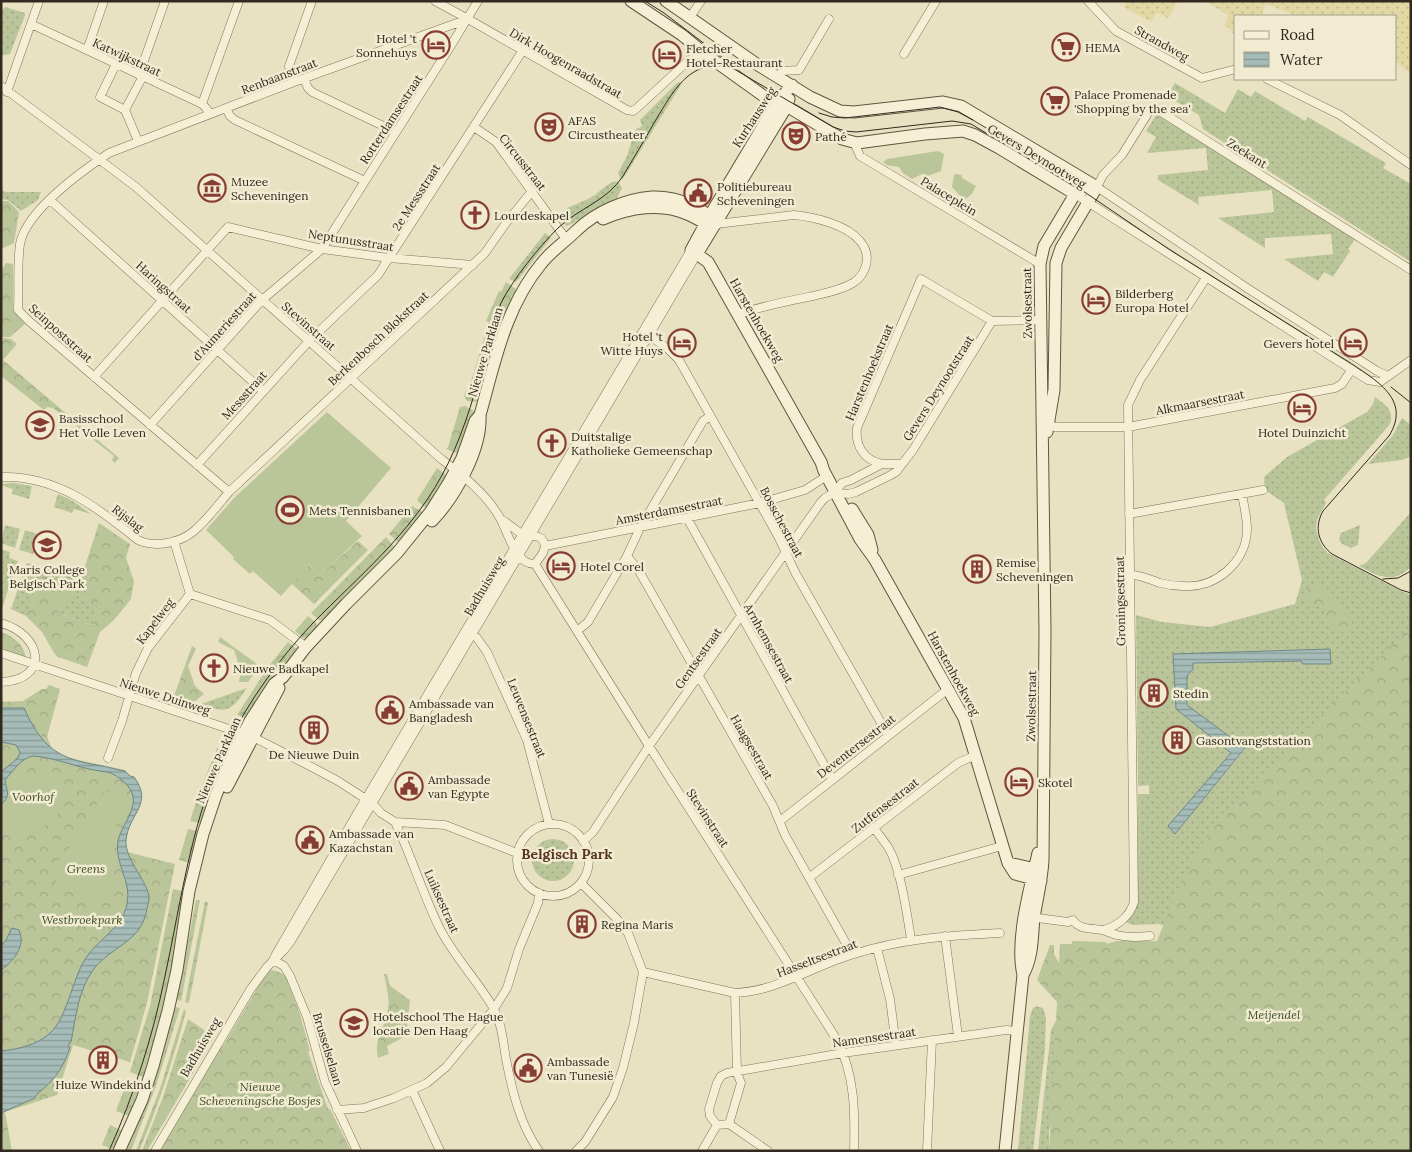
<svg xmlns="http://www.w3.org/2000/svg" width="1412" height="1152" font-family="Lora,serif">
  <defs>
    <pattern id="grass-dots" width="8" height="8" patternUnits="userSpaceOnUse" patternTransform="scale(1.25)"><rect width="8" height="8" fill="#bac599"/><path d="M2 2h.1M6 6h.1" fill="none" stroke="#a0a983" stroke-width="1.8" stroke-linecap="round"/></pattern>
    <pattern id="forest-crowns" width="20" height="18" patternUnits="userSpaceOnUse" patternTransform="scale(1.25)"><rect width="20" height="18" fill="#bac599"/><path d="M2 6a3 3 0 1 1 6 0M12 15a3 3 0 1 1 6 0" fill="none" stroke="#a0a983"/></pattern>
    <pattern id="sand-dots" width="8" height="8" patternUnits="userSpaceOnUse" patternTransform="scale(1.25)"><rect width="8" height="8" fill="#e1d8a3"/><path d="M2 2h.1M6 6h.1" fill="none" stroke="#c2ba8c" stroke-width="1.8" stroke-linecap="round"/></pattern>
    <pattern id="water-rules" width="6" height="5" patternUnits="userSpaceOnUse" patternTransform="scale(1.25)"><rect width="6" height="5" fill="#a5bcb8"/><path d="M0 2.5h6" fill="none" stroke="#879995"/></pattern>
  </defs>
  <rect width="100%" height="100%" fill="#e8e2c3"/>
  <path fill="url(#grass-dots)" fill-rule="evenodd" d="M5 7 25 13V15L10 54 5 55 1 54V11Z
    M678 82 682 83 623 179 620 178 618 173 627 156 635 130 642 126 640 120Z
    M1175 83 1225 113 1238 89 1251 97 1255 91 1305 121 1308 117 1386 163 1383 168 1411 184V262L1203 129 1199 115 1167 96Z
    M1158 112 1355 239 1348 249 1350 251 1333 277 1324 272 1318 281 1284 259 1333 254 1331 234 1265 238V248L1218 218 1274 212 1272 190 1198 197 1199 205 1158 180V175L1208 170 1206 148 1147 153 1156 137 1146 131Z
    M616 181 619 183 622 188 616 200 567 226 560 221 559 215C566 206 579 204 588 199 597 195 608 182 616 181Z
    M1 190 6 192H41L38 200 21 211 8 200 1 199Z
    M545 233 551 238 516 282 509 279Z
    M1375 397C1386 405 1394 410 1390 424L1324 500 1326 503 1317 519 1316 529 1319 540 1323 548 1328 553 1403 592 1411 595V1050L1199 937 1159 924 1133 925 1125 922 1138 902V794H1149V785L1138 786 1136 615 1162 622 1210 627 1295 604 1302 580 1284 503 1265 490 1264 477 1287 457 1367 412 1373 404ZM1330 649 1331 664H1304L1301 661 1193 663 1191 672 1187 676V705L1245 749 1175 834 1168 826 1231 753 1176 709 1173 654Z
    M1402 418 1411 425V456L1402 460 1368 464 1393 435Z
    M14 483 32 486 29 499 12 494 13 489 1 485V484Z
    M58 494 73 501 91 514 74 509 72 513 54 507Z
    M1411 512V567C1392 585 1378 576 1359 566L1366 563Z
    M5 525 20 529 15 548 1 543Z
    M1360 525 1358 545 1351 548 1342 544 1339 539 1341 533Z
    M25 530 40 535 33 554 19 550Z
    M45 536 57 540 52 560 39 556Z
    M1 549 10 552 9 558 18 561 2 608Z
    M27 563 46 568 26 616 11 609Z
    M75 594 97 602 99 605 93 624 90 625 58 613V609L65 601Z
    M247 688C231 712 227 714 201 704Z
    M532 860a21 21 0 1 1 42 0a21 21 0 1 1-42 0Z
    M1036 1006 1043 1008 1046 1018 1045 1049 1033 1151H1018L1030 1016 1033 1008Z
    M1057 1019 1053 1115 1049 1131V1151H1038L1051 1030Z"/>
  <path fill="url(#forest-crowns)" fill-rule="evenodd" d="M1 201H8L19 212 14 243 3 248H1Z
    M6 263 13 264V310L25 324 10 337H1V271Z
    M506 282 517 290C498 325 490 364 479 402L467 401 464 396 466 391 468 392 489 322 486 321 499 291 501 292Z
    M4 338 11 339 17 344 3 360 119 458 115 463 112 460 114 456 53 408 47 407 44 410 1 376V341Z
    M465 406 476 412 461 455 446 449 448 447 460 407Z
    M437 468 445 474 446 484 430 509 424 507 417 500Z
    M412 506 421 511 425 516 402 543 397 541 389 534Z
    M99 523 130 544 126 558 134 581 131 599 114 620 100 632 87 667 58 657 54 653 42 632 26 616 46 568 81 578ZM75 594 98 603 93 624 90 625 58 613V609L65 601Z
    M386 537 396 549 324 621 319 620 311 613Z
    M358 541 368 550 314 604 292 584 309 565 320 575Z
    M1316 587 1321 588 1329 598 1338 601 1354 626 1352 630 1336 634C1324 622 1329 601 1309 604L1304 599V592L1310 588Z
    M308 616 316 623 318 627 308 637 303 638 295 631Z
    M1411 626V1151H1049L1057 1002 1037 980 1050 945H1054V954L1059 963 1060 944H1072V941L1106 942 1107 944C1121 937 1140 942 1157 941L1182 879 1214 823Z
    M1 632C15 637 22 643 26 657L1 649Z
    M220 637 261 667 259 671 257 669 248 682H239L241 671 234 650 218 642Z
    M288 642 298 650 250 718 237 715 268 667Z
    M192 646 196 649 188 666 195 686 204 694 194 702 174 696Z
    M49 685 60 689 47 737 53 751 65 757 125 770 130 776 134 777C157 806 119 821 127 852L175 864 147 1003 130 1062 73 1045 57 1095 5 1112 12 1151H1V702L23 701 42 689H46Z
    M222 742 229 745 210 789 202 786 217 748 219 749Z
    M199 793 208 796 212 799 204 824 190 821Z
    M188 829 197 831 201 835 190 863 179 860Z
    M173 889 187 892 164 1008 143 1077 130 1072 150 1006Z
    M196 900H200L181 1001 177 1000Z
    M205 901 208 903 189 1003 185 1002Z
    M270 970C281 971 284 974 290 982L288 983 300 1014 310 1051 308 1052 328 1109H330L351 1151H159L221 1045 223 1046 264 977Z
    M384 974H387L390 986 410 1000 406 1036 387 1046 389 1054 378 1058C373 1040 386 1026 388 1009 390 998 386 986 384 974Z
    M175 1007 180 1008 156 1086 131 1151H126L153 1083Z
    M184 1009 186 1012C173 1059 159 1106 139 1151H136L161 1086Z
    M188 1019 214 1037 147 1151H142L163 1097Z
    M125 1087 138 1092 129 1116 116 1111Z
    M110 1125 123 1131 116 1148 112 1149 102 1145Z"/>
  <path fill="url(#sand-dots)" d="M1127 1H1178L1168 18 1157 13 1151 22 1124 7Z
    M1205 1H1411V74L1396 63V16H1296L1266 4 1261 16H1236V38L1230 29 1224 25 1229 16Z"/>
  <path fill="#bac599" d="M938 151 944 154 941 171 928 176 922 174 912 179 903 173 899 167 887 165 883 162 887 159Z
    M956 174 962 175V178L976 186 972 194 964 200 952 187 954 175Z
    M327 412 391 468 346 521 362 536 320 575 309 565 281 596 253 571 250 574 233 559 234 557 206 530 234 498Z
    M48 770C66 774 71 797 60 812 55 818 49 822 42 827L47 839 54 837 45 849 42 838 37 829 1 833V804L8 795V791L5 780 13 771 23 776Z
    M105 790 120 798 123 805 111 843 113 895 111 897H107L80 895 74 891 61 888 60 892 55 891 56 884 58 883 56 882 59 861 80 833Z"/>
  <path fill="url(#water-rules)" stroke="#6d8885" d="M1330 649 1331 664H1303L1301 661 1193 663V669L1187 676V705L1245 748 1175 834 1168 826 1231 753 1176 709 1173 654Z
    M1 708H24C42 748 58 759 102 766 109 767 117 770 125 771L130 776 134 777C154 804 129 813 126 840 124 859 150 884 149 899 149 902 147 908 146 913 140 942 109 948 93 970 78 991 76 1017 71 1042H70L68 1046 70 1047C64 1067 54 1081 37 1094L35 1098 1 1113V1051C19 1049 37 1045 50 1033 67 1018 72 981 84 961 96 940 122 929 127 904 132 880 114 864 118 841 121 825 140 807 131 791 127 783 119 777 111 773 104 771 96 771 89 769 71 765 51 757 33 756 21 758 13 771 5 780 6 790 12 796 1 804V772L18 758 20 752 16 745 1 742Z
    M12 928 19 930C26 946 14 961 1 970V946L6 940Z"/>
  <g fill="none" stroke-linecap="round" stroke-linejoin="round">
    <g stroke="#80745c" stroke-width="9">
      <path id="street" d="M435 1 468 19 627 110 633 111 637 108 689 60 705 54
        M1088 1 1116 31 1202 78 1236 69
        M690 17 701 1
        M31 24 202 104 206 108 210 114
        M87 50 104 1
        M904 54 936 1
        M116 64 100 97 125 110 138 141
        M782 71 799 70 829 19
        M139 75 165 1
        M304 79 308 88 312 92 396 132
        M1267 79 1340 115 1411 165
        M294 82 290 74 289 66 312 1
        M1 86 136 187 440 458C462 475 486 493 500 518 508 532 515 565 535 564L649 746 837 1040C855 1075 855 1112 854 1151
        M7 92 39 1
        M202 104 239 1
        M226 108 230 116 235 120 365 181
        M125 110 143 76
        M474 127 496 142 566 239
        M854 142 860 156 1040 264
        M1097 187 1103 175 1122 155 1150 110H1158L1411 270
        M1097 187 1247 288 1377 371 1388 376
        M1075 194 1368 380 1380 382 1411 360
        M1075 194 1097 187
        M50 200 263 391
        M716 224 794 215C815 217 847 225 860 241 872 255 867 274 853 283 841 290 826 293 813 296 788 301 762 306 739 314
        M645 332 668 349 679 360 778 536 796 574 888 735
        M94 377 228 227 322 249 389 258 473 265
        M1045 423 1055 427H1128L1335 388 1342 384 1352 369
        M150 425 262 300 322 249 450 47 478 1
        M882 464C864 460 855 446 857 428L921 279 992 321 1041 320
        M197 465 309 341 378 275 523 50
        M1 477C56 475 97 507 138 540 155 548 180 543 194 531 207 520 218 505 229 492L485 253 506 223 532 191
        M229 492 29 321 18 310C19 288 17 265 20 244 26 211 82 171 109 153L294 82 468 19
        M835 492 848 494 856 492 889 476 896 472 913 450 992 321
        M835 492 842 483 851 480 882 464H902
        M1129 514 1263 490
        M687 518 832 779
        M504 521 523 535
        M527 535C537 536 543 536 545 546
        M174 541 190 594
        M545 546 760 503 805 490 822 479
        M627 556 639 571 773 806 785 835 852 954
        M535 564 543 553 545 546
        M1131 575C1141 575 1151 580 1160 583 1168 585 1176 586 1183 586 1215 589 1247 562 1247 529 1247 517 1244 506 1242 494
        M190 594 270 620 306 647
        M1 623C43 635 50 680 1 682
        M468 630 477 638 487 652 527 740 549 824
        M577 631 588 622 627 556 640 528 703 421 710 416
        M1 653 253 737 306 764 338 781 372 803 381 813 395 822 445 825 517 853
        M108 758 122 721 136 673 148 648 190 594
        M780 821 948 689
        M517 860a36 36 0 1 1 72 0a36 36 0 1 1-72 0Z
        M874 828C879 835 884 841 888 847 901 868 907 915 911 939
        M583 841 593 832 649 746 821 502 825 498 835 492
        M898 875 1002 846
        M810 877 958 763 976 755
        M539 893 538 903 519 949 507 988 494 1009C502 1025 503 1041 506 1059 512 1090 520 1125 539 1151
        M1030 917 1068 922 1073 920C1079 930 1091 928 1102 930 1107 931 1112 934 1117 935 1128 938 1139 937 1150 936
        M1103 930C1118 926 1130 916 1134 902L1128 405 1140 380 1206 278
        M945 936 958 1036
        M877 948 890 999 896 1045
        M275 956 355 817 691 250
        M273 960 284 966 290 976 307 1017 325 1082 357 1151
        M643 972 735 993C778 991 813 966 854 954 904 938 948 936 1000 933
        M412 1090 440 1151
        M337 1110 364 1108 394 1098 427 1083 446 1067 494 1009C478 981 455 958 440 929 423 895 412 857 395 822
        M729 1124 768 1151
        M717 1125 710 1116 709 1109 717 1083 721 1076 727 1073 843 1053 1006 1030 1016 1031
        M155 1151 250 990 267 967 284 950 291 941 697 254
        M576 1151 585 1142 613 1097 623 1068 634 1023 643 972 628 933 617 919 581 883
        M702 1151 717 1125 729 1124 741 1083 737 1073 735 993
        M927 1151 932 1040"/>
    </g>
    <g stroke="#62553f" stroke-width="13">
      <path id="secondary" d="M631 1 682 35 705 54 765 97 778 101 842 139 857 143 925 134 963 131 975 135 999 148 1075 194 1044 246 1040 264 1045 631 1043 860C1042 880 1037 899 1034 918 1032 938 1033 957 1023 975
        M666 1 758 65 810 97 840 111 854 112 943 102 961 106 1097 187 1061 248 1056 263 1054 390 1047 432
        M792 85 778 101 710 215 691 250 708 262 712 269 821 462 824 471 860 539 875 560 964 718 1008 863 1015 874 1041 881
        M603 219C629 208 661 202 687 214 696 217 702 224 712 224
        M697 254 787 106 789 99
        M852 509 868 535 872 550
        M432 521C455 497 482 449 480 415 495 362 505 308 541 264 551 251 565 242 577 230 596 212 625 199 652 197 675 196 703 206 716 224
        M227 787 279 688
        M1008 863 1040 870
        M119 1151 142 1100 153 1066 168 1011 177 970 189 891 203 834 216 795 231 759 250 721 274 684 283 677 306 647 346 604 397 553 431 511 448 484 462 458 475 421 480 415
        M1005 1151 1023 975C1015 939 1030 889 1038 853"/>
    </g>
    <use href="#street" stroke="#f4efd5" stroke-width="8"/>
    <use href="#secondary" stroke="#f4efd5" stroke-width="11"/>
    <path stroke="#322a1e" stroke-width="1" d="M645 1 664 13 735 67
      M819 113 832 117 845 118 940 107 958 112 973 120
      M1391 387 1411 403
      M1383 579 1398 578 1411 571
      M109 1151C134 1095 153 1036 165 976 182 897 192 816 228 743 250 699 279 659 313 623 359 576 409 535 441 477 461 441 472 403 483 364 489 344 493 322 501 303 513 279 539 247 558 228 579 208 607 201 623 176 633 159 644 141 654 123 673 92 690 55 734 69L833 127 845 131 856 132 952 121 971 124 1083 191 1170 250 1349 362C1375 380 1412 399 1389 436L1323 511C1314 527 1318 543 1332 554L1401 590 1411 593"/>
  </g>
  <defs>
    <g id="hotel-ring" transform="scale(1.4375)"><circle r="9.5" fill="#f1ebd2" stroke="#883d33" stroke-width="1.5"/><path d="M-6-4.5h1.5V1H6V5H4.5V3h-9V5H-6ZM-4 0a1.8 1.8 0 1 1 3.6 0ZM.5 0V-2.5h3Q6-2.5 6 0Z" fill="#883d33"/></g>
    <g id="supermarket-ring" transform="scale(1.4375)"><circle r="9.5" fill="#f1ebd2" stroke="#883d33" stroke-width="1.5"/><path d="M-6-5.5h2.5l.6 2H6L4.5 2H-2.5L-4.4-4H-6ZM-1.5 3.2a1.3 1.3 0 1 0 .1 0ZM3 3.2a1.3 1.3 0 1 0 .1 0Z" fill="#883d33"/></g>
    <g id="theatre-ring" transform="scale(1.4375)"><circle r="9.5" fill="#f1ebd2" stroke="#883d33" stroke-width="1.5"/><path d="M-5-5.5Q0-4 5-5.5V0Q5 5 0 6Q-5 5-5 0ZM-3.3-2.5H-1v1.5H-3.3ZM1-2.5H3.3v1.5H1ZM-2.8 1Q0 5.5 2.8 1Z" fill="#883d33"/></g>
    <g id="museum-ring" transform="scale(1.4375)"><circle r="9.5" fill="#f1ebd2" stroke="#883d33" stroke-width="1.5"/><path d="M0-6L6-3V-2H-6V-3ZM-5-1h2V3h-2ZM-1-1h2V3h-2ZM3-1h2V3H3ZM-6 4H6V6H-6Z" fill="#883d33"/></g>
    <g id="civic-ring" transform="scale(1.4375)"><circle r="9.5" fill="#f1ebd2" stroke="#883d33" stroke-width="1.5"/><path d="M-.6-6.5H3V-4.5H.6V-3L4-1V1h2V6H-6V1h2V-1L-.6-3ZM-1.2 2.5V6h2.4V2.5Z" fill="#883d33"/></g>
    <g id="church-ring" transform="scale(1.4375)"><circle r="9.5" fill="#f1ebd2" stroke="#883d33" stroke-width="1.5"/><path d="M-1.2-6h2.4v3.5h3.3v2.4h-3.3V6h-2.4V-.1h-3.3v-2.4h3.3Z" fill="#883d33"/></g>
    <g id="school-ring" transform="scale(1.4375)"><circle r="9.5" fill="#f1ebd2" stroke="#883d33" stroke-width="1.5"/><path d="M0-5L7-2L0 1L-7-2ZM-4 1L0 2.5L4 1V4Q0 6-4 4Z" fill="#883d33"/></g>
    <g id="stadium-ring" transform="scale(1.4375)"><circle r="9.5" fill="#f1ebd2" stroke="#883d33" stroke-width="1.5"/><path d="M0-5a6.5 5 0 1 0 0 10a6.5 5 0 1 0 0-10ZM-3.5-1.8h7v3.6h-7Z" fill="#883d33"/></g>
    <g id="building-ring" transform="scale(1.4375)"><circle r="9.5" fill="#f1ebd2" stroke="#883d33" stroke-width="1.5"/><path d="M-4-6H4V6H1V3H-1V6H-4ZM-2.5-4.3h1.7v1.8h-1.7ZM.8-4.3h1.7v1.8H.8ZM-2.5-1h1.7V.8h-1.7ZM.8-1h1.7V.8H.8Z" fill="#883d33"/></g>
    <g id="university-ring" transform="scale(1.4375)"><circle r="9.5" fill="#f1ebd2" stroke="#883d33" stroke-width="1.5"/><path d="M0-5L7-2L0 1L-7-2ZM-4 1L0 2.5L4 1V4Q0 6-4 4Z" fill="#883d33"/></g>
  </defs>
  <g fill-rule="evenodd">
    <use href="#hotel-ring" x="436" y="45"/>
    <use href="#supermarket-ring" x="1066" y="47"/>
    <use href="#hotel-ring" x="667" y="55"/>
    <use href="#supermarket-ring" x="1055" y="101"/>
    <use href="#theatre-ring" x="549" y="127"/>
    <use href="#theatre-ring" x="796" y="136"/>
    <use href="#museum-ring" x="212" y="188"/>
    <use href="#civic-ring" x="698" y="193"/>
    <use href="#church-ring" x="475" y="215"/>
    <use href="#hotel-ring" x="1096" y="300"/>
    <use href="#hotel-ring" x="682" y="343"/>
    <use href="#hotel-ring" x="1353" y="343"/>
    <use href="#hotel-ring" x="1302" y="408"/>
    <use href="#school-ring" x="40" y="425"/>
    <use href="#church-ring" x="552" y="443"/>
    <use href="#stadium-ring" x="290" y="510"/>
    <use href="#school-ring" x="47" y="545"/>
    <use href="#hotel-ring" x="561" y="566"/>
    <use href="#building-ring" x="977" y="569"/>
    <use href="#church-ring" x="214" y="668"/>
    <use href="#building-ring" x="1154" y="693"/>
    <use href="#civic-ring" x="390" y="710"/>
    <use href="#building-ring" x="314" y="730"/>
    <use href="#building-ring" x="1177" y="740"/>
    <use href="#hotel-ring" x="1019" y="782"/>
    <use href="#civic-ring" x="409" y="786"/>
    <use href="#civic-ring" x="310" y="840"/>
    <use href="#building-ring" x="582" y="924"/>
    <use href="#university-ring" x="354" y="1023"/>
    <use href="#building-ring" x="103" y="1060"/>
    <use href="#civic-ring" x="528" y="1068"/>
  </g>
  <g text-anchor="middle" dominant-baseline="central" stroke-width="5" stroke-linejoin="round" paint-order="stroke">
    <g font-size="12" fill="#322a1e" stroke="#f1ebd2" text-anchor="start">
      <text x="417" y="38" text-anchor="end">Hotel 't<tspan x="417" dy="14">Sonnehuys</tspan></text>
      <text x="1085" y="47">HEMA</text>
      <text x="686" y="48">Fletcher<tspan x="686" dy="14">Hotel-Restaurant</tspan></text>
      <text x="1074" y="94">Palace Promenade<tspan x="1074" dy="14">'Shopping by the sea'</tspan></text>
      <text x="568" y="120">AFAS<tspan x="568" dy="14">Circustheater</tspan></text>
      <text x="815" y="136">Pathé</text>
      <text x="231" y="181">Muzee<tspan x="231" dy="14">Scheveningen</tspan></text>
      <text x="717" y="186">Politiebureau<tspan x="717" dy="14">Scheveningen</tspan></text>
      <text x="494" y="215">Lourdeskapel</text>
      <text x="1115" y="293">Bilderberg<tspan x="1115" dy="14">Europa Hotel</tspan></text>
      <text x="663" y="336" text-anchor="end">Hotel 't<tspan x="663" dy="14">Witte Huys</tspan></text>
      <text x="1334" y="343" text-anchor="end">Gevers hotel</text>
      <text x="59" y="418">Basisschool<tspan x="59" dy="14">Het Volle Leven</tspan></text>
      <text x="1302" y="432" text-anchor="middle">Hotel Duinzicht</text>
      <text x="571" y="436">Duitstalige<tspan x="571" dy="14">Katholieke Gemeenschap</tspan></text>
      <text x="309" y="510">Mets Tennisbanen</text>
      <text x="996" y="562">Remise<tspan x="996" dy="14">Scheveningen</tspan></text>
      <text x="580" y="566">Hotel Corel</text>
      <text x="47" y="569" text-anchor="middle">Maris College<tspan x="47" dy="14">Belgisch Park</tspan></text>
      <text x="233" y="668">Nieuwe Badkapel</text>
      <text x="1173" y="693">Stedin</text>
      <text x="409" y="703">Ambassade van<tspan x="409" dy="14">Bangladesh</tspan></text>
      <text x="1196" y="740">Gasontvangststation</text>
      <text x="314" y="754" text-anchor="middle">De Nieuwe Duin</text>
      <text x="428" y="779">Ambassade<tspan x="428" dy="14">van Egypte</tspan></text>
      <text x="1038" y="782">Skotel</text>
      <text x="329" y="833">Ambassade van<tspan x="329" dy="14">Kazachstan</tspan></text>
      <text x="601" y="924">Regina Maris</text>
      <text x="373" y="1016">Hotelschool The Hague<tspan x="373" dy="14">locatie Den Haag</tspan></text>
      <text x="547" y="1061">Ambassade<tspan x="547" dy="14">van Tunesië</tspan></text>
      <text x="103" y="1084" text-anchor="middle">Huize Windekind</text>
    </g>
    <g font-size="12" fill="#322a1e" stroke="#f1ebd2">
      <text transform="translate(1162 43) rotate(29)">Strandweg</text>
      <text transform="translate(127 57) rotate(25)">Katwijkstraat</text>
      <text transform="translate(566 63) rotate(30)">Dirk Hoogenraadstraat</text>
      <text transform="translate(279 76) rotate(-21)">Renbaanstraat</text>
      <text transform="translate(754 117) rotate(-57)">Kurhausweg</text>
      <text transform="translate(391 119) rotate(-57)">Rotterdamsestraat</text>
      <text transform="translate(1247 153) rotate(32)">Zeekant</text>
      <text transform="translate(1037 156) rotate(31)">Gevers Deynootweg</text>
      <text transform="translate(523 162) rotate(52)">Circusstraat</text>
      <text transform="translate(949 196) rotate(31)">Palaceplein</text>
      <text transform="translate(416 197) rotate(-57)">2e Messstraat</text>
      <text transform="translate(351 240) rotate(9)">Neptunusstraat</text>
      <text transform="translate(164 287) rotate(42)">Haringstraat</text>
      <text transform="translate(1027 303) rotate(-91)">Zwolsestraat</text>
      <text transform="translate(757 320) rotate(60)">Harstenhoekweg</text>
      <text transform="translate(224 326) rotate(-48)">d'Aumeriestraat</text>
      <text transform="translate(309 326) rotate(41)">Stevinstraat</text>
      <text transform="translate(61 333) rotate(42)">Seinpoststraat</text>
      <text transform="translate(378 338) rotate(-43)">Berkenbosch Blokstraat</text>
      <text transform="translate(485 352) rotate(-73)">Nieuwe Parklaan</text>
      <text transform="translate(869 372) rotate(-67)">Harstenhoekstraat</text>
      <text transform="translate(938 388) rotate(-58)">Gevers Deynootstraat</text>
      <text transform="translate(244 395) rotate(-48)">Messstraat</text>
      <text transform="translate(1200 402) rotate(-11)">Alkmaarsestraat</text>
      <text transform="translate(669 510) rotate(-11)">Amsterdamsestraat</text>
      <text transform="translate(128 518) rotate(37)">Rijslag</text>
      <text transform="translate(782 522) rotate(62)">Bosschestraat</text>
      <text transform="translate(484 586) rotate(-59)">Badhuisweg</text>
      <text transform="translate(1120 601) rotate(-91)">Groningsestraat</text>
      <text transform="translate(155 621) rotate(-53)">Kapelweg</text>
      <text transform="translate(769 643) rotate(61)">Arnhemsestraat</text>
      <text transform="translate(698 658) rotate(-55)">Gentsestraat</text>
      <text transform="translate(954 673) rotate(61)">Harstenhoekweg</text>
      <text transform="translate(165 696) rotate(18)">Nieuwe Duinweg</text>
      <text transform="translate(1031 706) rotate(-89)">Zwolsestraat</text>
      <text transform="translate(527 718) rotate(68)">Leuvensestraat</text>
      <text transform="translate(856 746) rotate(-38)">Deventersestraat</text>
      <text transform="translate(752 747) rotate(60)">Haagsestraat</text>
      <text transform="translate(218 760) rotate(-66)">Nieuwe Parklaan</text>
      <text transform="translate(885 805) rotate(-38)">Zutfensestraat</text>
      <text transform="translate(708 818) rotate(57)">Stevinstraat</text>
      <text transform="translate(442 901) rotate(66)">Luiksestraat</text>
      <text transform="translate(817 958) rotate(-21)">Hasseltsestraat</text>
      <text transform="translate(874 1037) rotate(-8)">Namensestraat</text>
      <text transform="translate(200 1047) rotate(-59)">Badhuisweg</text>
      <text transform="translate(328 1049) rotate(73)">Brusselselaan</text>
    </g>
    <g font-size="12" font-style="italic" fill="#3e4c27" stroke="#f1ebd2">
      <text x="33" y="796">Voorhof</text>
      <text x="86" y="868">Greens</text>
      <text x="82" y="919">Westbroekpark</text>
      <text x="1274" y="1014">Meijendel</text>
      <text x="260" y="1086">Nieuwe<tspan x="260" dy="14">Scheveningsche Bosjes</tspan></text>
    </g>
    <g font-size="14" font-weight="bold" fill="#593523" stroke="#f1ebd2">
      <text x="567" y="854">Belgisch Park</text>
    </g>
  </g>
  <rect width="1412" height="1152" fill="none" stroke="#322a1e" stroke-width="5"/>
  <rect x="1234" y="15" width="162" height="65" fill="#f1ebd2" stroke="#a59e8a"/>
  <rect x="1244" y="31" width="25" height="8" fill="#f4efd5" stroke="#a59e8a"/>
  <text x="1280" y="40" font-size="15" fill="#322a1e">Road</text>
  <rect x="1244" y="52" width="25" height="15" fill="url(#water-rules)" stroke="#a59e8a"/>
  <text x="1280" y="65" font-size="15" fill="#322a1e">Water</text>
</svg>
